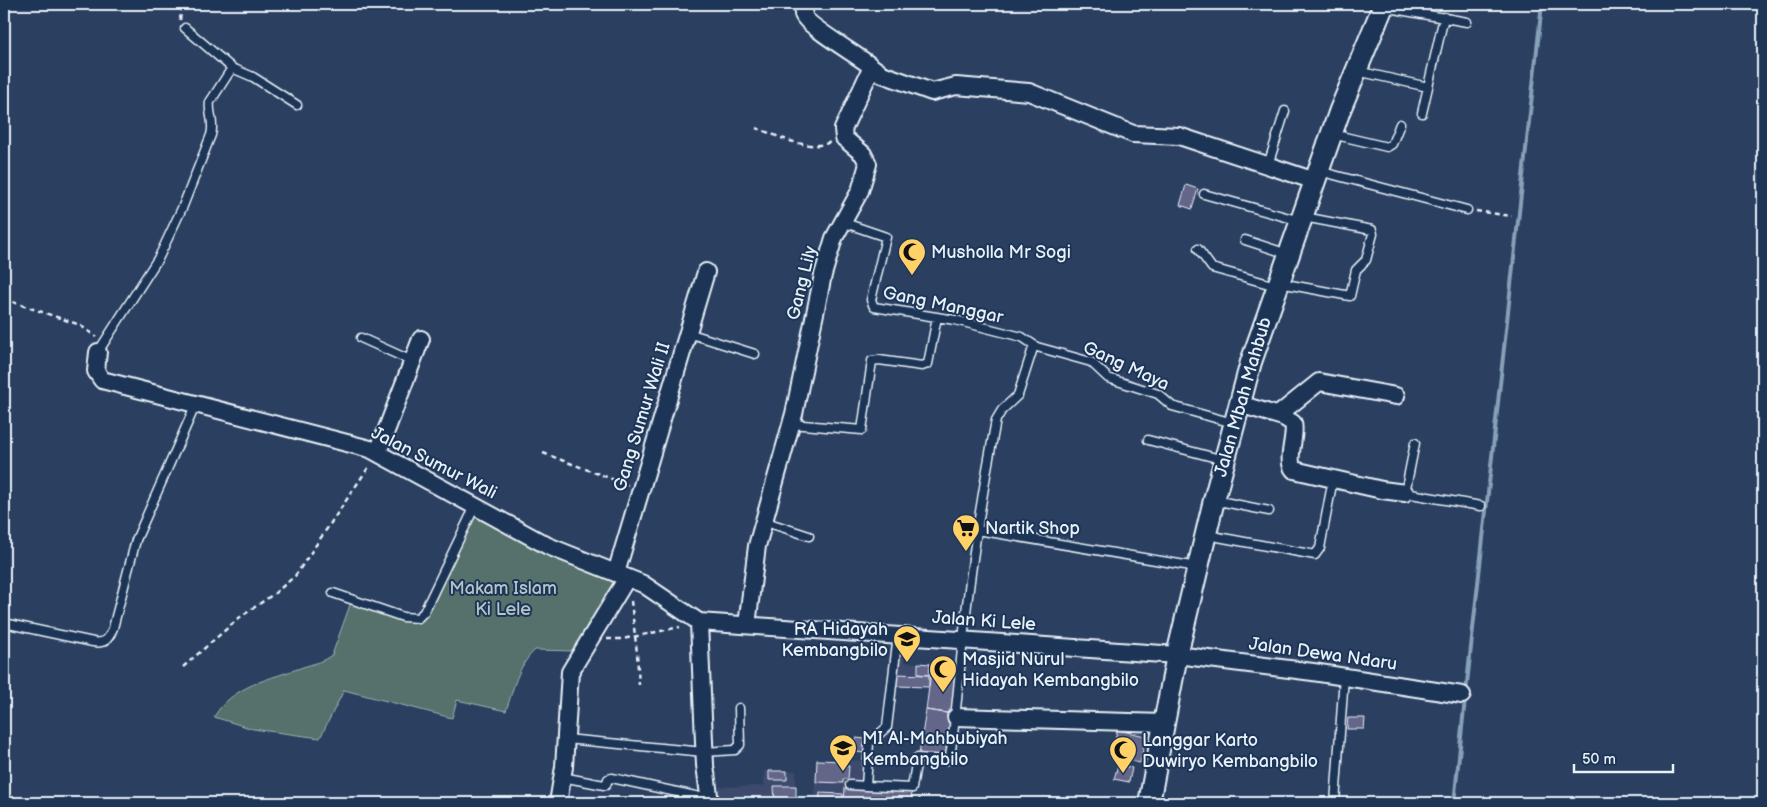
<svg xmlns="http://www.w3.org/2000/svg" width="1767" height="807" font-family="'Balsamiq Sans',sans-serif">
  <rect width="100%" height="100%" fill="#2b3f61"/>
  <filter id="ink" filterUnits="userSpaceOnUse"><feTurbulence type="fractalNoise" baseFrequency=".02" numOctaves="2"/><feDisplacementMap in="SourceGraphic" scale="10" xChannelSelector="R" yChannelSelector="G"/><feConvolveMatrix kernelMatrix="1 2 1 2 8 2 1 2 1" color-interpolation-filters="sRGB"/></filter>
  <g filter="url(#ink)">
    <path fill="#3c4a6d" d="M900 638 905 639 904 662 930 664 929 687 893 686Z
      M816 759 870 761 869 782 913 784 912 803H814Z
      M764 771H796V803H715L713 787 764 786Z"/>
    <path fill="#57706c" stroke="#a0b0b2" d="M476 514 619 580 575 651 535 650C518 665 513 690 506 711L457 700 452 718 344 690 320 738 253 729 214 717C232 685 271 679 303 667 313 664 324 661 332 655L351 602 409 622H417L422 619Z"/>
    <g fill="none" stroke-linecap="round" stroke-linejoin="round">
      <path stroke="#87a1b8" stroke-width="4" d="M1466 692 1542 4
        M1454 803 1465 699"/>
    </g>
    <path fill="#646589" stroke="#e8f1f8" d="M1186 185 1198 189 1192 209 1180 205Z
      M918 663 930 664 929 675 918 674Z
      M931 672 960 677 954 714 926 710Z
      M895 674 929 675V687L895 686Z
      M926 710 954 714 948 758 919 754Z
      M1348 718H1365L1364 729H1347Z
      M1117 730 1146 736 1140 763 1112 757Z
      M856 738 866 739 865 753 855 752Z
      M817 760 844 761V766H849L848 779H843V783L816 782Z
      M1118 765 1132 768 1129 782 1114 779Z
      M769 771H787V780H769Z
      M774 786H796V803H775Z
      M845 788 912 791 911 803H844Z
      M820 793 843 794 842 803H819Z"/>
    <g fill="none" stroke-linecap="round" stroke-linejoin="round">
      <g stroke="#e8f1f8" stroke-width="11">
        <path id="service" d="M1383 7 1467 22
          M185 28 232 68 253 77 297 105
          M1357 71 1428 87
          M1422 113 1444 17
          M1332 134 1387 147 1392 144 1400 124
          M1268 165 1285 111
          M1319 171 1467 210
          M1204 194 1300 221
          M842 222 886 237 871 300 874 307 955 320 1022 337 1037 347 1091 362 1108 378 1158 394 1172 406 1233 423
          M1245 240 1288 254
          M1198 249 1212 268 1276 286
          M1280 283 1350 296 1356 270 1366 260 1373 234 1372 230 1304 217
          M688 333 755 354
          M361 338 412 361
          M98 352 159 257 183 206 211 135C215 122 208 113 210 102L232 68
          M791 424 862 430 872 361 879 360 922 366 928 364 937 317
          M1148 440 1224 460
          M1415 443 1405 493 1481 506
          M1214 500 1269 511
          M763 521 809 536
          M977 530 1197 567
          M1207 535 1315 555 1320 548 1333 479
          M333 593 403 617 418 618 424 612 475 506
          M4 623 93 642C105 644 109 639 113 628L136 540 196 404
          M566 739 704 752 735 750 740 745 739 708
          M562 777 604 785H606L608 779 612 778 709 799
          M850 785 866 786 869 743 887 727 898 635
          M866 786 912 788 917 758 947 760 950 757C956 717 959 678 963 639 971 565 982 493 996 420L1002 410 1018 395 1034 345
          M1335 803 1344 676"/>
      </g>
      <g stroke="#e8f1f8" stroke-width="20">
        <path id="minor" d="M872 67 882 74 932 92 956 86 1029 92 1133 134 1179 136 1315 181
          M98 352 96 371 102 380 370 449 548 546 643 584 699 622
          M1239 404 1283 417 1293 423C1297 436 1285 460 1294 470L1382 490 1405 493
          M1278 415 1319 382 1396 396
          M378 452 421 339
          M616 573 706 272
          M699 622 1177 655 1313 672 1462 695
          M699 622 705 765 710 803
          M747 625 757 546 794 414 823 275 834 238 860 191 868 164 863 154 844 138 843 129 872 67C859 56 805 25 803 14L806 4
          M956 717 1164 723
          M558 803 564 767 570 672 627 578"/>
      </g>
      <g stroke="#e8f1f8" stroke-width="24">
        <path id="tertiary" d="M1149 803 1177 655 1214 500 1251 362 1340 110 1384 4"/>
      </g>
      <path stroke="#e8f1f8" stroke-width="2.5" stroke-dasharray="5 4" stroke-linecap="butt" d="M180 20 182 4
        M756 128C779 136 807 152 831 142
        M1476 211 1512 216
        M4 299 80 325 96 337
        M543 453 628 485
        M631 601 637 653 639 685
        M607 639H623L680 627
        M183 667 239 618 275 593 295 576 370 465
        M919 803 920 795"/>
      <use href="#service" stroke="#1d3557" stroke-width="8"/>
      <use href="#minor" stroke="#1d3557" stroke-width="16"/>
      <use href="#tertiary" stroke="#1d3557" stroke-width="20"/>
    </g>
  </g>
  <defs>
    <g id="mosque-pin" transform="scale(1.4375)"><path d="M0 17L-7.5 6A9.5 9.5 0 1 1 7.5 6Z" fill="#ffd166" stroke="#1d3557"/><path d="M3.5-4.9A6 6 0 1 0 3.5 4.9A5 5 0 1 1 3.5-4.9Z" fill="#111"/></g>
    <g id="supermarket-pin" transform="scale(1.4375)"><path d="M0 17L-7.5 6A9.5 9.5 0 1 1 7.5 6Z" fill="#ffd166" stroke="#1d3557"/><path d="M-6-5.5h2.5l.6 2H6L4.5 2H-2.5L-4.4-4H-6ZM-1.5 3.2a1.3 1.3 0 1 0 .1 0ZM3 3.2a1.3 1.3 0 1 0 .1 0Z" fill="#111"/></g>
    <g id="school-pin" transform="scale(1.4375)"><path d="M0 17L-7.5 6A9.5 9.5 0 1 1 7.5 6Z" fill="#ffd166" stroke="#1d3557"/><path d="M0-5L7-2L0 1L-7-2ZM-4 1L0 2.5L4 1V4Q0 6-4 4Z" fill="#111"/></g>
  </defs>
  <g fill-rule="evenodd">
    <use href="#mosque-pin" x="912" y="252"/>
    <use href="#supermarket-pin" x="966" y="528"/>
    <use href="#school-pin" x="907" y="639"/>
    <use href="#mosque-pin" x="943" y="669"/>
    <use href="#school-pin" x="843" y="748"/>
    <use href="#mosque-pin" x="1123" y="750"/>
  </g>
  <g text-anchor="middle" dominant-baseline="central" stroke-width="4" stroke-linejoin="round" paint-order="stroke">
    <g font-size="18" fill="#e8f1f8" stroke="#1d3557" text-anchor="start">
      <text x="931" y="252">Musholla Mr Sogi</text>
      <text x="985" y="528">Nartik Shop</text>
      <text x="888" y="629" text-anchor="end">RA Hidayah<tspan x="888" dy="21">Kembangbilo</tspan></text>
      <text x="962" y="659">Masjid Nurul<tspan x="962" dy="21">Hidayah Kembangbilo</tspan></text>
      <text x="862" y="738">MI Al-Mahbubiyah<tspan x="862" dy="21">Kembangbilo</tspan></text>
      <text x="1142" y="740">Langgar Karto<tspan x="1142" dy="21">Duwiryo Kembangbilo</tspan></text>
    </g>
    <g font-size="18" fill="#e8f1f8" stroke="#1d3557">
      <text transform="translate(802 283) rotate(-76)">Gang Lily</text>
      <text transform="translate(943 305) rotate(12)">Gang Manggar</text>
      <text transform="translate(1126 366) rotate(25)">Gang Maya</text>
      <text transform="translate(1243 397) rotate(-74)">Jalan Mbah Mahbub</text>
      <text transform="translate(642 417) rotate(-73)">Gang Sumur Wali II</text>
      <text transform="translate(434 463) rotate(27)">Jalan Sumur Wali</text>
      <text transform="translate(984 621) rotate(4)">Jalan Ki Lele</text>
      <text transform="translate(1323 654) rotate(8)">Jalan Dewa Ndaru</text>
    </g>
    <g font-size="18" fill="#b5c4c7" stroke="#1d3557">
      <text x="503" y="588">Makam Islam<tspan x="503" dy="21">Ki Lele</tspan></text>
    </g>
  </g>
  <rect width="1767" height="807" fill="none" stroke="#1d3557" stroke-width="20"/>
  <rect x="10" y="10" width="1747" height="787" fill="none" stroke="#e8f1f8" stroke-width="2" filter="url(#ink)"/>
  <path d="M1574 764v8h99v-8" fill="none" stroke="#e8f1f8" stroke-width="2.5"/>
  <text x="1582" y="764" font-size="15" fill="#e8f1f8" stroke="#1d3557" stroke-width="4" paint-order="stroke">50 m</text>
</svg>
